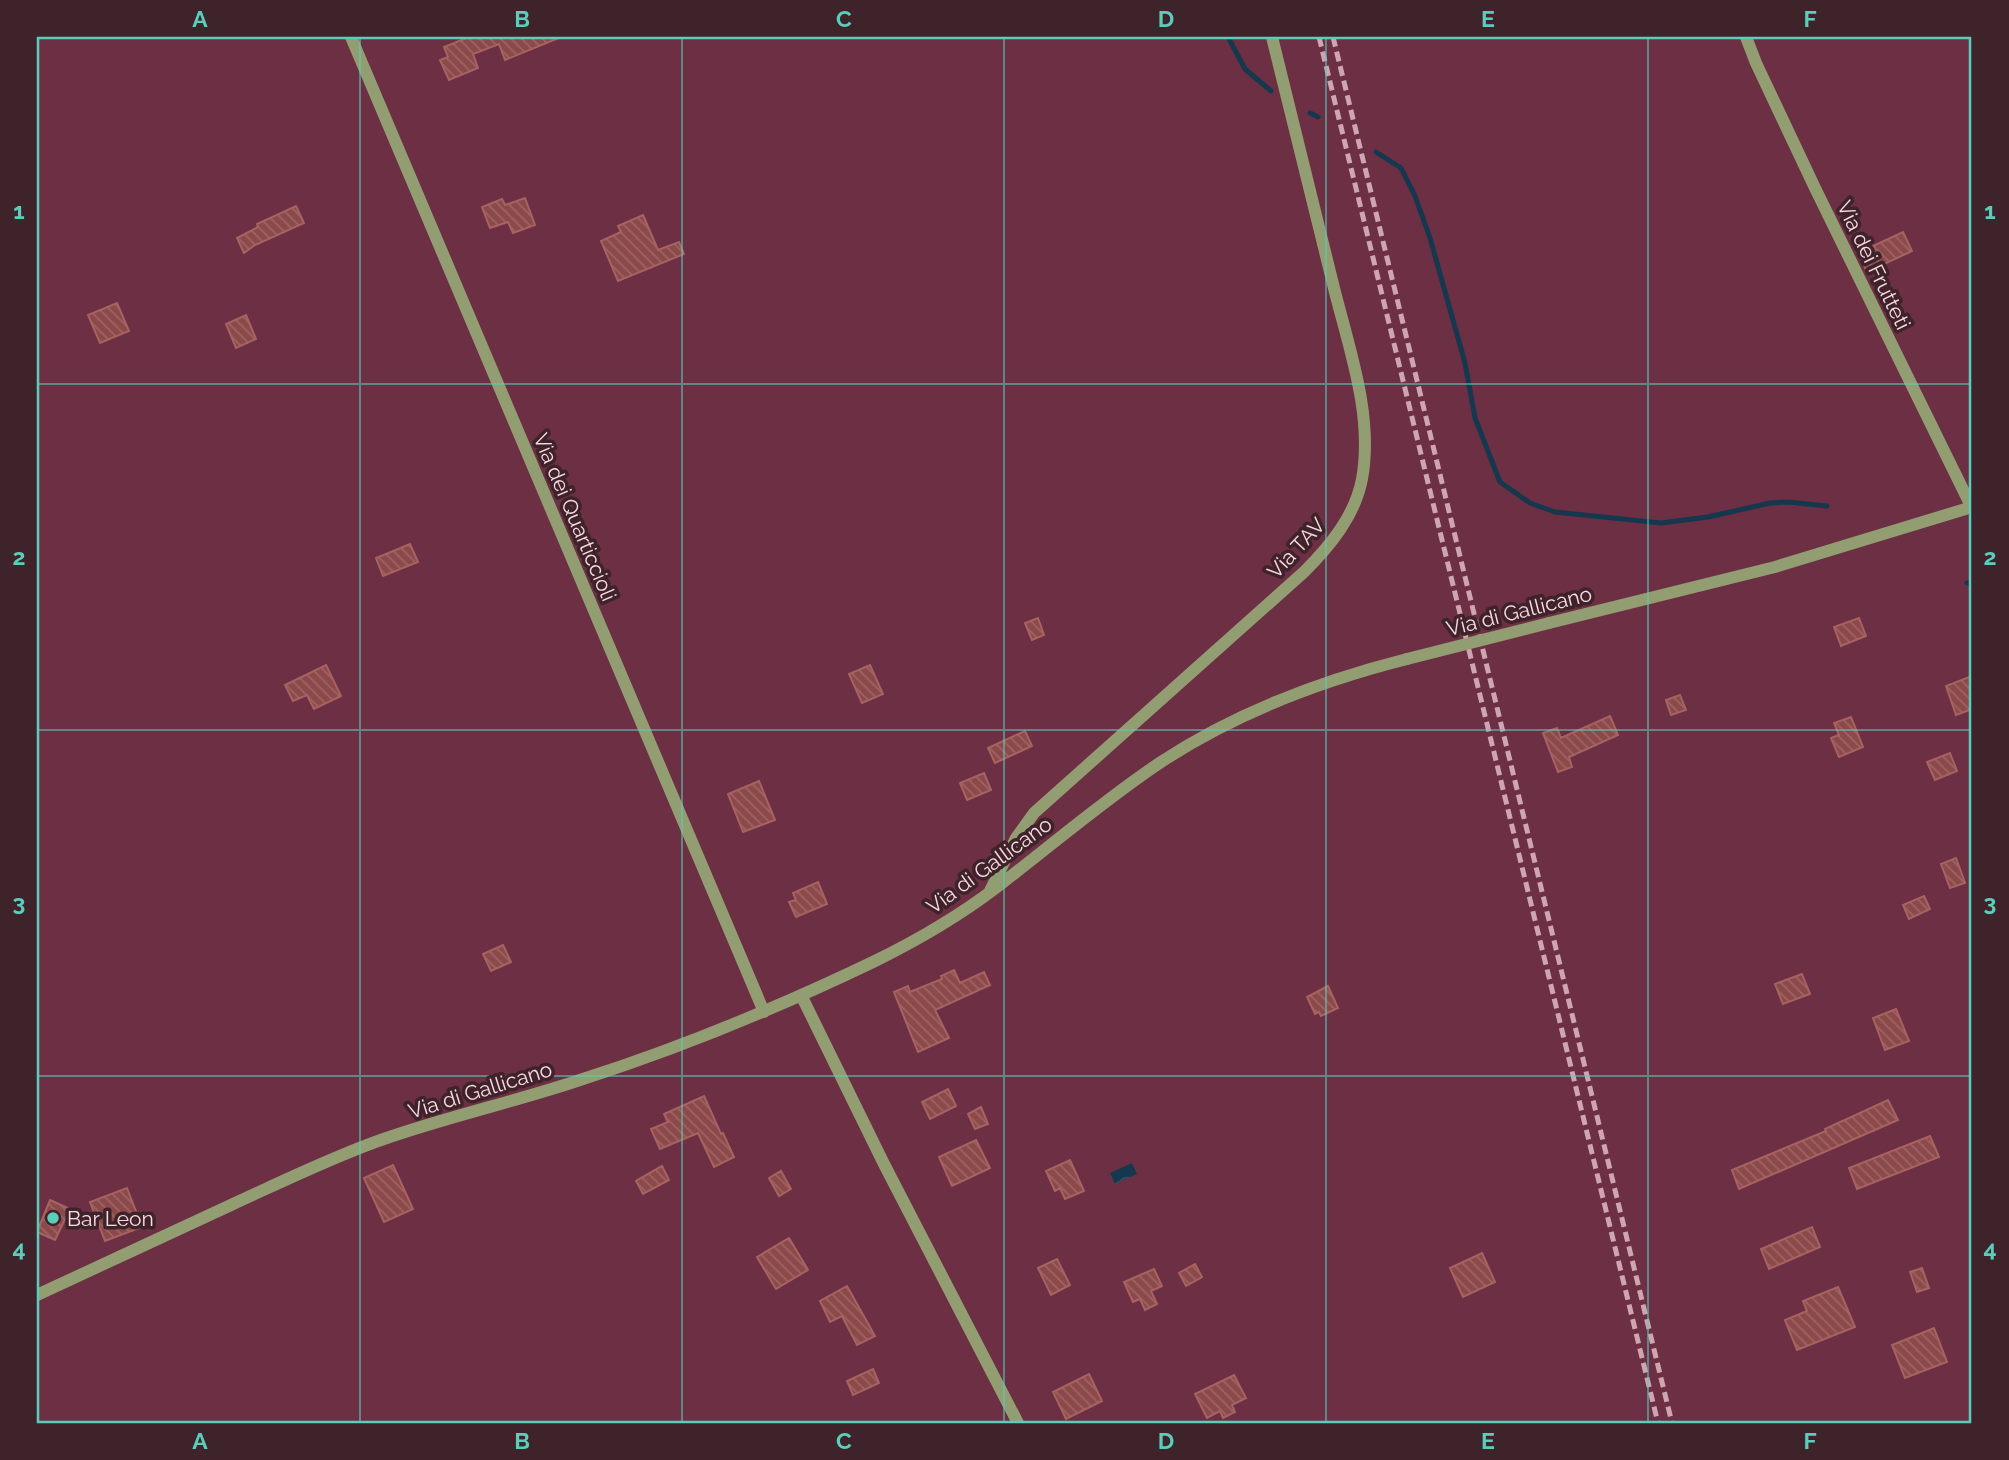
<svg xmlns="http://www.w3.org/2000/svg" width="2009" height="1460" font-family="Raleway,sans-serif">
  <defs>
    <pattern id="water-waves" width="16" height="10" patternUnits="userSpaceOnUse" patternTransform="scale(1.75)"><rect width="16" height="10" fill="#15384f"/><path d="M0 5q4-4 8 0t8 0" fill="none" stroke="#385468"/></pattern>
    <pattern id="building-back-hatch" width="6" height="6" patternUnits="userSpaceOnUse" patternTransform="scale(1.75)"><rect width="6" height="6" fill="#8c4949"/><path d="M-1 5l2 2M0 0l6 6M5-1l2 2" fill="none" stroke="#9d6363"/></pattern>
  </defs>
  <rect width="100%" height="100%" fill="#6c2f43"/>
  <path fill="url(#water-waves)" d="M1132 1163 1137 1174 1115 1184 1110 1173Z"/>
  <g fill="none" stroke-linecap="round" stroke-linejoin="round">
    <path stroke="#15384f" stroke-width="5" d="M1228 37 1245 69 1271 91
      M1310 113 1318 117
      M1376 152 1401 168 1415 196 1430 238 1465 363 1475 418 1500 482 1530 503 1555 512 1661 523 1708 517 1770 503 1788 502 1827 506
      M1967 583 1972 582"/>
  </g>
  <path fill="url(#building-back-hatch)" stroke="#a86262" stroke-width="2" d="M469 37H561L505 60 499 44 473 54 478 68 449 80 440 60 448 57 444 47Z
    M525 198 535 225 513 233 508 222 490 228 482 207 502 199 505 205Z
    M296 206 304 223 255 245 244 253 237 238 258 227 257 224Z
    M643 215 658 250 679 242 684 254 618 281 601 241 621 232 618 226Z
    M1903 232 1912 251 1867 272 1858 253Z
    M117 303 129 331 100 343 88 315Z
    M246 315 256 339 236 348 226 324Z
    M410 544 418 562 383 576 376 558Z
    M1038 618 1044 635 1032 640 1025 623Z
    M1859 618 1866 636 1841 646 1834 627Z
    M326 665 341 696 314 709 307 695 293 701 285 685Z
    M870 665 883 694 862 703 849 674Z
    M1972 676V709L1956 715 1946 686Z
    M1680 695 1686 710 1671 715 1666 700Z
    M1610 716 1618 735 1569 757 1572 767 1558 772 1543 733 1557 728 1561 738Z
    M1851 717 1863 747 1839 757 1831 738 1839 735 1834 723Z
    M1025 731 1032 746 995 763 988 748Z
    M1950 753 1957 771 1935 780 1927 762Z
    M984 773 991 790 967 800 960 783Z
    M759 781 775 820 743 832 728 794Z
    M1956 858 1965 883 1950 888 1941 864Z
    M818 882 827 904 796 917 789 902 796 900 793 893Z
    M1924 896 1930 909 1909 919 1903 905Z
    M503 945 511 962 491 971 483 954Z
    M954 970 960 983 984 972 990 985 935 1010 949 1038 918 1052 894 992 908 986 910 992 942 979 941 976Z
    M1802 974 1810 994 1783 1004 1775 984Z
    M1328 986 1338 1008 1321 1016 1319 1012 1315 1014 1307 997Z
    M1896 1009 1909 1041 1885 1050 1873 1018Z
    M948 1089 956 1106 930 1119 922 1102Z
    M704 1096 721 1134 723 1133 734 1157 714 1167 698 1133 660 1149 651 1129 668 1122 664 1114Z
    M1888 1100 1898 1120 1739 1189 1732 1170 1826 1131 1825 1129Z
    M981 1107 988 1124 975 1129 968 1114Z
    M1930 1136 1939 1157 1857 1189 1849 1168Z
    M976 1140 990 1168 952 1186 939 1157Z
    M1070 1160 1084 1191 1065 1199 1060 1188 1055 1191 1046 1171Z
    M393 1165 413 1209 384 1222 364 1178Z
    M662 1166 669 1180 643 1194 636 1181Z
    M781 1171 791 1189 779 1196 769 1178Z
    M127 1188 142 1227 105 1241 90 1202Z
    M50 1200 70 1209 55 1240 37 1232Z
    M1812 1227 1820 1247 1769 1269 1761 1249Z
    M789 1238 808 1270 776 1289 757 1257Z
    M1482 1253 1495 1282 1463 1297 1450 1268Z
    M1057 1259 1070 1285 1051 1295 1038 1268Z
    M1195 1264 1202 1277 1186 1286 1179 1273Z
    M1922 1268 1929 1288 1917 1292 1910 1272Z
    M1154 1269 1162 1286 1151 1291 1157 1304 1145 1310 1140 1299 1133 1302 1124 1282Z
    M847 1286 875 1336 857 1345 842 1316 830 1322 820 1301Z
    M1838 1287 1855 1327 1797 1350 1785 1320 1807 1311 1803 1301Z
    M1934 1328 1947 1362 1905 1378 1892 1345Z
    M873 1369 879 1383 853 1395 847 1381Z
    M1089 1374 1102 1401 1066 1419 1053 1392Z
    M1234 1375 1246 1398 1232 1405 1235 1412 1223 1418 1220 1411 1207 1418 1195 1394Z"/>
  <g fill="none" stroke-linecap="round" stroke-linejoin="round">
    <path stroke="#929e72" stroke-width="12" d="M351 37 764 1012
      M1746 37 1756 63 1815 188 1972 508
      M1549 623 1775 567 1972 507
      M990 891 1016 838 1034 813 1304 572C1330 546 1355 516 1362 479 1374 413 1347 343 1332 280 1312 199 1292 118 1272 37
      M801 995 884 1164 1018 1423
      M37 1295C102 1265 166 1235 231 1205 279 1183 328 1159 378 1141 445 1117 515 1102 583 1079 683 1047 779 1007 873 962 916 941 959 916 997 887 1052 845 1104 800 1161 762 1237 712 1320 681 1407 659"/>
    <path stroke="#cea5b1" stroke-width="5" stroke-dasharray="10 5" stroke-linecap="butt" d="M1319 37 1658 1423
      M1333 37 1672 1423"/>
    <path stroke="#929e72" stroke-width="12" d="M1407 659 1549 623"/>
  </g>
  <path fill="none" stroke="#5bcebb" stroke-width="2" stroke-opacity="0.55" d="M360 37V1423M682 37V1423M1004 37V1423M1326 37V1423M1648 37V1423M37 384H1972M37 730H1972M37 1076H1972"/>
  <circle fill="#5bcebb" stroke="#3f232b" stroke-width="2.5" cx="53" cy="1218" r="7"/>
  <g text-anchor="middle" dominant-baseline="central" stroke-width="7" stroke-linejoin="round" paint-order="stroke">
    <g font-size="21" fill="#fadae2" stroke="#3f232b">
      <text transform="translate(1874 265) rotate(64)">Via dei Frutteti</text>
      <text transform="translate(575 517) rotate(67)">Via dei Quarticcioli</text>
      <text transform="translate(1296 548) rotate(-47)">Via TAV</text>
      <text transform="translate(1519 611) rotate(-14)">Via di Gallicano</text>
      <text transform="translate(989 865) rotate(-36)">Via di Gallicano</text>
      <text transform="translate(480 1090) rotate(-17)">Via di Gallicano</text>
    </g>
    <g font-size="21" fill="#fadae2" stroke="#3f232b" text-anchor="start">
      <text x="67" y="1218">Bar Leon</text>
    </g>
  </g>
  <rect width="2009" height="1460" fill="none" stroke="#3f232b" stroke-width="77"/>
  <rect x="38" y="38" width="1932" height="1384" fill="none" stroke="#5bcebb" stroke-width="2.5"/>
  <g font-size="23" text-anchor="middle" font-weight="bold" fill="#5bcebb">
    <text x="200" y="27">A</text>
    <text x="522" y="27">B</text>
    <text x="844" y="27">C</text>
    <text x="1166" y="27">D</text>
    <text x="1488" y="27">E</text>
    <text x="1810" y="27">F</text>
    <text x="19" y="219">1</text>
    <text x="1990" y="219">1</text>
    <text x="19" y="565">2</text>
    <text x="1990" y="565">2</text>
    <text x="19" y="911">3</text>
    <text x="1990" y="911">3</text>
    <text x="19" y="1257">4</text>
    <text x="1990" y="1257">4</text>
    <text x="200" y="1449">A</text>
    <text x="522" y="1449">B</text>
    <text x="844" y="1449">C</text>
    <text x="1166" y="1449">D</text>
    <text x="1488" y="1449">E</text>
    <text x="1810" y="1449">F</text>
  </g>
</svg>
